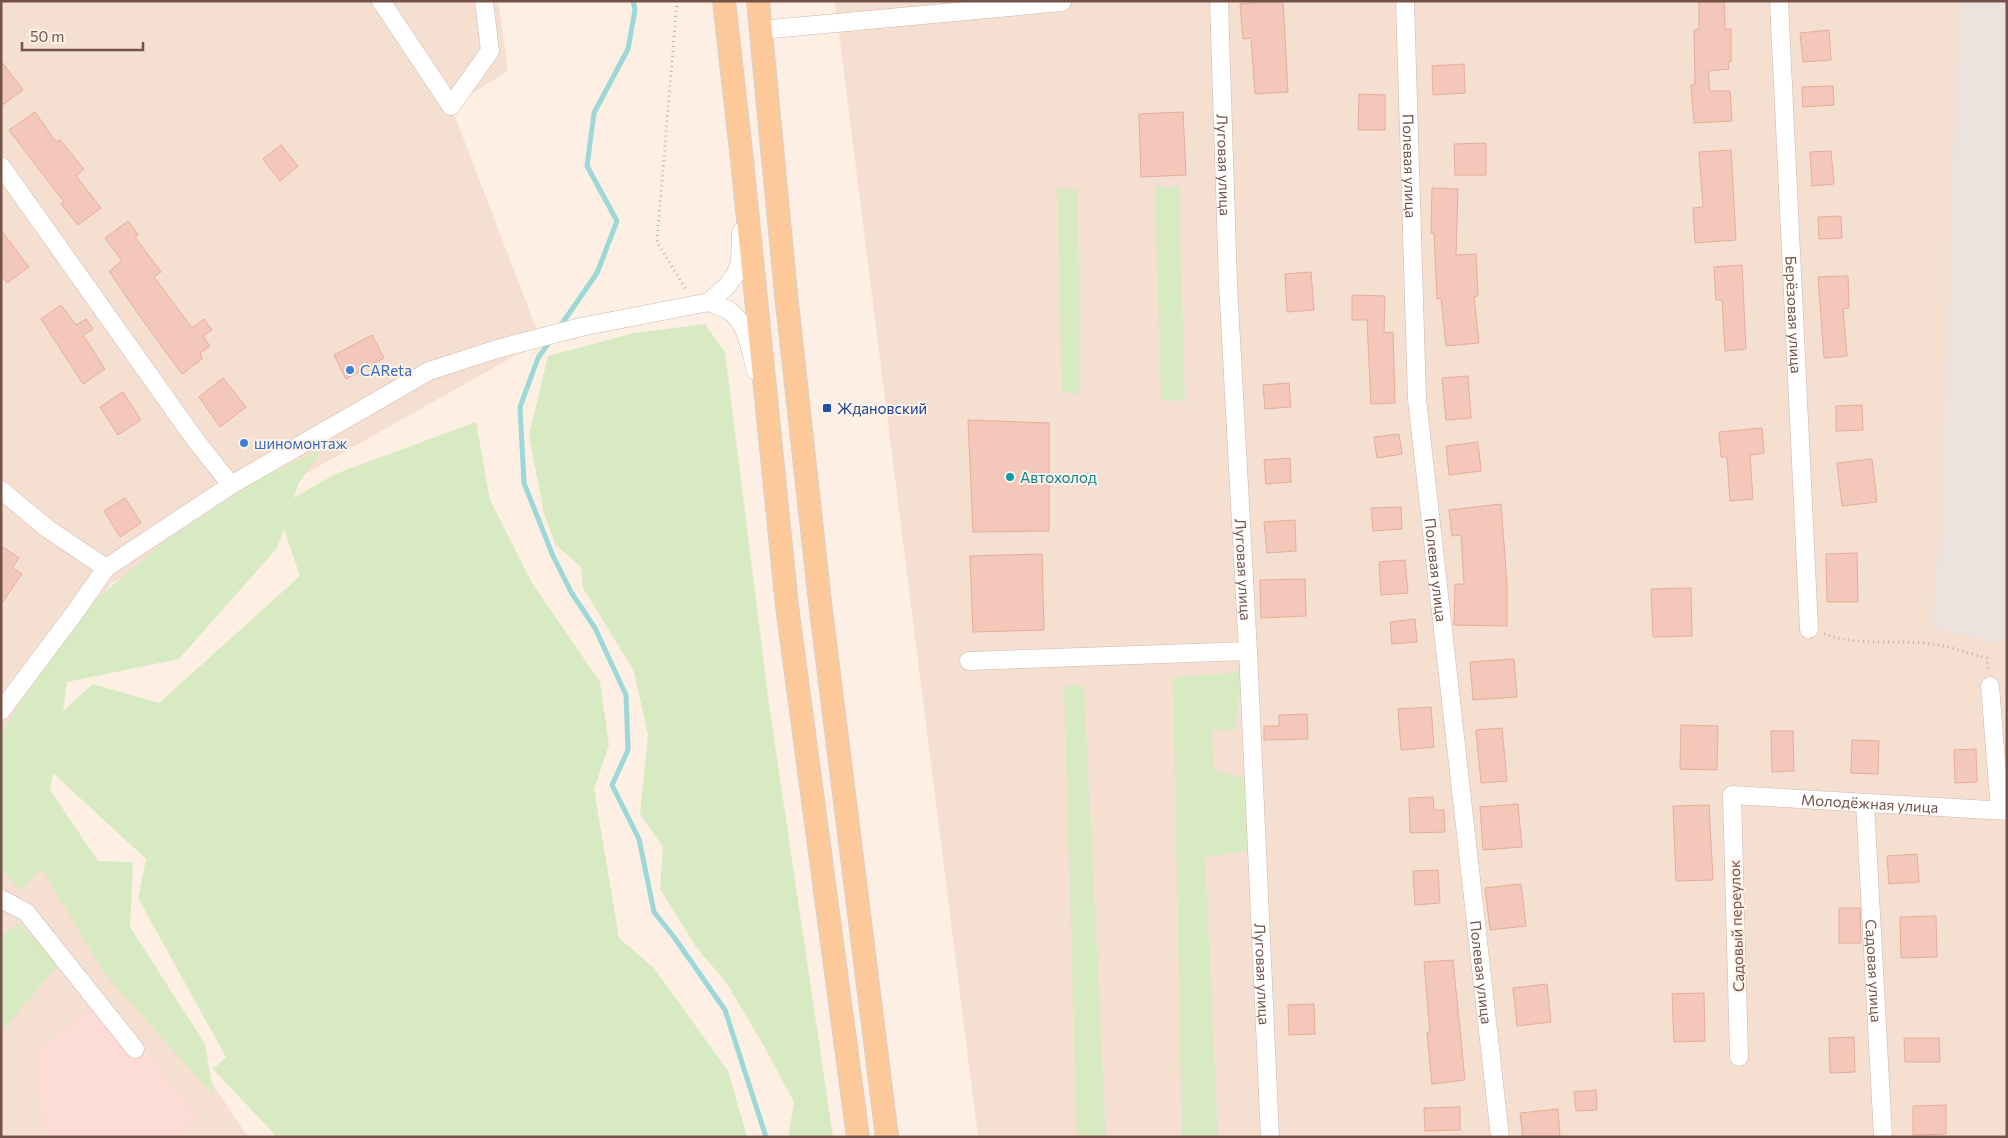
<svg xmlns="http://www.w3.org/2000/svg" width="2008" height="1138" font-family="Commissioner,sans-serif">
  <rect width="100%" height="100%" fill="#fdefe3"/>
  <path fill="#f4dfd1" d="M1 1H498L508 71 451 106 541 341 110 584 1 751Z
    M835 1H2007V1137H978Z
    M1 766 248 1137H1Z"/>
  <path fill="#fddcd6" d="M102 995 197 1116 180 1137H45L35 1056Z"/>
  <path fill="#ece2de" d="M1959 1H2007V642L1994 643 1931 626 1941 535Z"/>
  <path fill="#d8eac1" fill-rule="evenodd" d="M1155 186 1179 187 1185 401 1161 400Z
    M1057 188 1078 189 1080 395 1062 391Z
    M705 324 725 352 769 704 833 1137H788L794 1102 764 1046 726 982 696 947 660 889 663 847 640 814 648 735 634 671 583 588 581 567 555 544 544 514 529 435 548 356 634 333Z
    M476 422 490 500 532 583 600 682 609 745 594 789 619 938 654 968 728 1071 747 1137H277L213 1069 226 1057 138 898 146 859 53 773 50 790 98 861 133 862 130 927 205 1044 214 1096 105 974 42 869 20 890 1 869V732L42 671 94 601 165 541 262 477 323 449 298 484 294 498 335 474ZM284 529 300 576 159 703 93 684 63 711 67 682 179 659 277 548Z
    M1242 672 1235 730H1212L1214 771 1263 782 1265 848 1205 857 1218 1137H1182L1173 678Z
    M1084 685 1106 1137H1077L1064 686Z
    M20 924 58 965 1 1032V935Z"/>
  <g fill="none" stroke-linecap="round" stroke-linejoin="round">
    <path stroke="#9dd8d8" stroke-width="5" d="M559 328 597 273 617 221 587 166 594 113 628 49 635 10 633 1
      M550 341 538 358 520 407 524 483 553 556 571 592 595 628 626 695 628 750 612 785 639 839 654 912 674 937 725 1010 766 1137"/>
  </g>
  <path fill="#f3c8ba" stroke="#e6ac9a" d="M1275 1H1283L1288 92 1255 94 1251 38 1243 39 1240 4Z
    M1699 1H1724L1725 29H1731V62H1728L1729 69 1708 71 1710 91H1730L1732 121 1694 123 1691 85H1695L1694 30 1699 29Z
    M1829 30 1831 60 1803 62 1800 33Z
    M1 61 23 90 1 106Z
    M1464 64 1465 93 1433 95 1432 66Z
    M1833 86 1834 105 1803 107 1802 87Z
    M1359 94 1385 95V130H1358Z
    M35 112 56 142 60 140 84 169 76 176 101 208 78 225 61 204 64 202 9 130Z
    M1183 112 1186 175 1141 177 1139 114Z
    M1486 143V175H1455L1454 144Z
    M281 145 298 166 280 181 263 159Z
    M1731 150 1736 240 1695 243 1693 208 1703 207 1699 152Z
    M1831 151 1834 184 1812 186 1810 152Z
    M1432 188 1458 189 1456 255 1476 254 1478 296 1474 297 1479 343 1446 346 1441 298 1437 299 1434 233H1431Z
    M1841 216 1842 238 1819 239 1818 217Z
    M128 221 138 235 135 237 161 272 154 277 192 328 204 319 212 330 203 336 210 346 200 353 202 359 182 374 136 311 109 271 122 261 105 238Z
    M1 230 29 267 7 283 1 275Z
    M1742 265 1746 349 1725 351 1722 300H1716L1714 267Z
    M1311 272 1314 310 1287 312 1285 274Z
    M1848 276 1849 308 1843 309 1847 356 1824 358 1818 277Z
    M1352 295 1385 296 1384 333 1393 332 1395 403 1371 404 1367 320H1352Z
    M61 305 76 325 86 319 93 329 83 335 105 369 83 384 41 319Z
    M372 335 384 358 346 379 334 355Z
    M1468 376 1471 418 1446 420 1442 378Z
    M223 378 246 407 220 427 199 397Z
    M1289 383 1291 407 1265 409 1263 385Z
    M123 392 141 420 118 435 100 407Z
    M1862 405 1863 430 1836 431V406Z
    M968 420 1049 423V531L973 532Z
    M1762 428 1764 453 1750 455 1753 499 1730 501 1727 457H1721L1719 432Z
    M1399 434 1402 454 1377 458 1374 437Z
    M1478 442 1481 471 1449 475 1446 446Z
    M1290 458 1291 482 1266 484 1264 460Z
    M1872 459 1877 502 1842 506 1837 463Z
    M125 498 141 523 120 537 104 511Z
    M1501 504 1507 584V626L1454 625 1455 584H1464L1461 535 1452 536 1449 510Z
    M1401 507 1402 529 1373 531 1371 508Z
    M1295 520 1296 551 1267 553 1264 522Z
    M1 546 19 558 12 568 22 574 1 604Z
    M1857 553 1858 602H1827L1826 554Z
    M1042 554 1044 630 973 632 970 556Z
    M1405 560 1408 593 1381 595 1379 562Z
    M1305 579 1306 616 1261 618 1260 580Z
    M1691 588 1692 636 1653 637 1651 589Z
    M1415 619 1417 642 1392 644 1390 622Z
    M1514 659 1517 697 1473 700 1470 662Z
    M1431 707 1434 747 1401 750 1398 709Z
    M1307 714 1308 739 1264 740V726H1279V715Z
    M1681 725 1718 726 1717 770 1680 769Z
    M1502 728 1507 781 1481 783 1476 730Z
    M1771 731H1793L1794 771 1772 772Z
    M1852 740 1879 741 1878 774 1851 773Z
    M1976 749 1977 782 1955 783 1954 750Z
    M1433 797 1434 810H1444L1445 832 1410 833 1409 798Z
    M1518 804 1522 847 1483 850 1480 807Z
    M1709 805 1713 880 1676 881 1673 806Z
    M1917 854 1919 882 1889 884 1887 856Z
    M1438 870 1440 903 1415 905 1413 871Z
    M1521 884 1526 926 1490 930 1485 888Z
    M1839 908H1860L1861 943H1839Z
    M1936 916 1937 957 1901 958 1900 917Z
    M1453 960 1465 1080 1432 1084 1427 1032H1430L1424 962Z
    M1547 984 1551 1022 1517 1026 1513 988Z
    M1704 993 1705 1041 1674 1042 1672 994Z
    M1314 1004 1315 1034 1289 1035 1288 1005Z
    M1854 1037 1855 1072 1830 1073 1829 1038Z
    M1904 1038H1939L1940 1062H1905Z
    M1596 1090 1597 1110 1576 1111 1574 1092Z
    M1946 1105V1134L1913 1135V1106Z
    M1460 1107V1130L1425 1131 1424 1108Z
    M1558 1109 1560 1137H1523L1520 1113Z"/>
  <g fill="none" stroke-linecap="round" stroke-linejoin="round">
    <g stroke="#d0b7ac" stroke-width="19">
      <g id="minor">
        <path d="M381 1 451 106 490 51 484 1"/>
        <path id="s1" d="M1219 1 1228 284 1248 651 1270 1137"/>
        <path id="s2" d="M1405 1 1417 399 1500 1137"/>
        <path id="s3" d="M1779 1 1809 629"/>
        <path d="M761 30 1062 2"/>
        <path d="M1 166 194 438 231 485"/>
        <path d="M709 302C715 305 722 307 728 310 748 323 750 350 756 371"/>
        <path d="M1 490 48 529 106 568"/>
        <path d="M969 661 1248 651"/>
        <path d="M1990 686 2000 810"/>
        <path d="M1 711 73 615 106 568 231 485 429 371 497 349 581 327 709 302 727 286 735 275 740 263 741 232"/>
        <path id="s4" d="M1865 803 1883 1137"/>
        <path d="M1 899 26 912 135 1049"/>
        <path id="s5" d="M1739 1057 1732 795 2007 811"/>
      </g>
    </g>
    <g stroke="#d8cfcc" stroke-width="24">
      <path id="major" d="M724 1 742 160 787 606 858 1137
        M758 1 786 294 820 602 887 1137"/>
    </g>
    <path stroke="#d7ab9d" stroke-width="3" stroke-dasharray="1 4" stroke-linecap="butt" d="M677 1 657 242 687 291
      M1824 634C1857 646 1889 640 1923 643 1944 644 1967 653 1987 658L1988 671"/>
    <use href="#minor" stroke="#fff" stroke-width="18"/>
    <use href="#major" stroke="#fdc99a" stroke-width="22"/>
  </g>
  <g fill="#3f7fe0" stroke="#fff3e9" stroke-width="2">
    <circle cx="350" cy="370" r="5"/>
    <circle cx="244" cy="443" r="5"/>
  </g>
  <rect fill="#1a4fb4" stroke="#fff3e9" stroke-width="2" x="822" y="403" width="10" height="10" rx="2.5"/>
  <circle fill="#0f9aa8" stroke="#fff3e9" stroke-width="2" cx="1010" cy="477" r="5"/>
  <g text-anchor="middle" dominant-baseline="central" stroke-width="4" stroke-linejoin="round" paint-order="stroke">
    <g font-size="15" fill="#755248" stroke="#fff3e9">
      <text stroke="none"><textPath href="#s1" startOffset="164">Луговая улица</textPath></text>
      <text stroke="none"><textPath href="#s2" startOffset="165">Полевая улица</textPath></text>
      <text stroke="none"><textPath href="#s3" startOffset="314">Берёзовая улица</textPath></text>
      <text stroke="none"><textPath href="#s1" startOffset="569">Луговая улица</textPath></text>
      <text stroke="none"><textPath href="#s2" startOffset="570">Полевая улица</textPath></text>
      <text stroke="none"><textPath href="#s5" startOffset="400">Молодёжная улица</textPath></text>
      <text transform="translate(1736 926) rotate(-92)">Садовый переулок</text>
      <text stroke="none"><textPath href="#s4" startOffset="168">Садовая улица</textPath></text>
      <text stroke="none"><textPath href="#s2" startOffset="975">Полевая улица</textPath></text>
      <text stroke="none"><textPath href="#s1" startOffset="974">Луговая улица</textPath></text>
    </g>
    <g font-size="15" fill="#366cbe" stroke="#fff3e9" text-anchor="start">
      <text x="360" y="370">CAReta</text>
      <text x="254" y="443">шиномонтаж</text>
    </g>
    <g font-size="15" fill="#164399" stroke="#fff3e9" text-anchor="start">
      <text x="837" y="408">Ждановский</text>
    </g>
    <g font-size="15" fill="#0d838f" stroke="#fff3e9" text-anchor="start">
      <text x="1020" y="477">Автохолод</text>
    </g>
  </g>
  <rect width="2008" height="1138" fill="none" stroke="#755248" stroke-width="5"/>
  <path d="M22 42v8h121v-8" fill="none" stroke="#755248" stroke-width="2.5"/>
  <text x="30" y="42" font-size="15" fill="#755248" stroke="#fff3e9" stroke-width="4" paint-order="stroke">50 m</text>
</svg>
